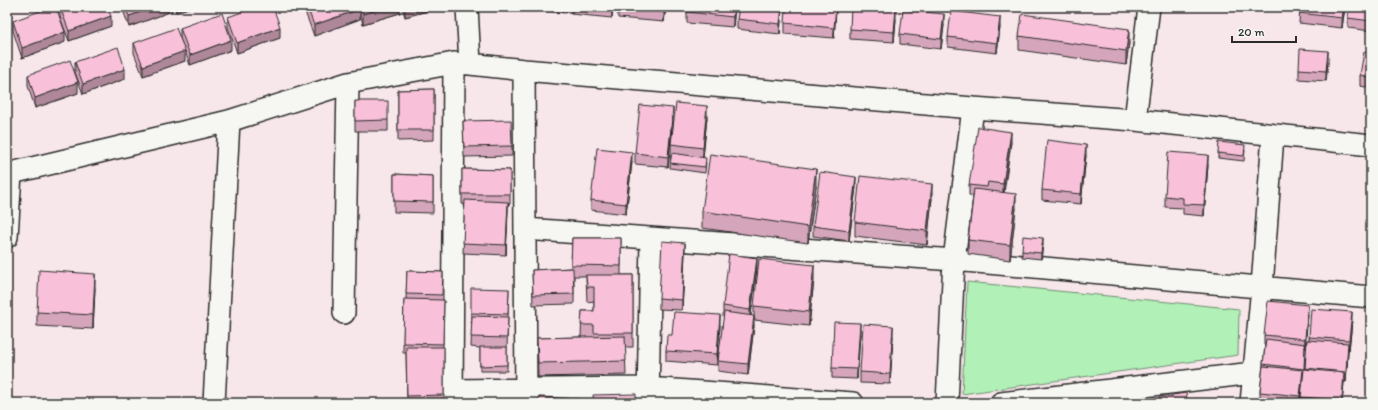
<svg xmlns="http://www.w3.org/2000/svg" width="1378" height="410" font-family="Itim,sans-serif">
  <rect width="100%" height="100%" fill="#f7e6ea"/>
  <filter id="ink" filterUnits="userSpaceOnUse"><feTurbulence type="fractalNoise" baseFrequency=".025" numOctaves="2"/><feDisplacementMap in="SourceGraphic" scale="8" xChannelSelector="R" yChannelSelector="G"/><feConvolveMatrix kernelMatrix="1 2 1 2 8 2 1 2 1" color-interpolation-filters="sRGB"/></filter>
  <g filter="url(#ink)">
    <path fill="#b1f0b7" stroke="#6e8e71" d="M967 282 1239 309 1238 355 962 394Z"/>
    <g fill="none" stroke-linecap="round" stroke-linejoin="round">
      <g stroke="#2b2b2b" stroke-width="24">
        <path id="minor" d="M467 7 470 64
          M524 70 526 402
          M1135 120 1149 7
          M7 174 229 121 348 83 454 63 470 64 524 70 973 108 1135 120 1371 145
          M525 229 954 260 1371 297
          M7 237 11 173
          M344 313 348 83
          M452 390 647 388 853 403
          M648 402 651 239
          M214 403 229 121
          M452 403 454 63
          M947 403 954 260 973 108
          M1001 403 1253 373
          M1251 403 1262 287 1273 135"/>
      </g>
      <use href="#minor" stroke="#f6f6f2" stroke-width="21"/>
    </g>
    <path fill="#d5a6bb" stroke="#2b2b2b" d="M60 7 111 26 69 41 60 17Z
      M122 7H172V11L129 27Z
      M174 7H191L176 12Z
      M304 7H400V13L363 24 360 14V19L314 36 304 9Z
      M402 7H442L405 17Z
      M475 7H506V10L475 8Z
      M521 7H567L566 13 521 9Z
      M571 7H613L612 18 571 14Z
      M618 7H666L664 22 618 18Z
      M687 7H735L733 27 687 23Z
      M782 7 780 34 737 29V19Z
      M836 7 834 38 785 34V23Z
      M1300 7H1345L1342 28 1299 23Z
      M1371 7V31L1348 28V18Z
      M228 17 280 38 237 53 228 27Z
      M896 19 894 42 850 39V29Z
      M13 21 65 42 22 58 13 31Z
      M944 25 941 49 900 44V34Z
      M1000 27 997 53 948 47V37Z
      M180 28 231 50 190 65 180 38Z
      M1019 36 1129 43 1126 65 1019 50Z
      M134 43 185 61 143 76 134 53Z
      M1371 53V88L1360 86V75Z
      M75 62 125 79 83 94 75 72Z
      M1328 62 1326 81 1299 79V69Z
      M28 75 78 93 35 108 28 86Z
      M434 89V140L398 141V90Z
      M355 101 388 120V131H355Z
      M707 117 703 157 706 163 705 173 670 168 671 154V144Z
      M673 118 668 167 635 164V153Z
      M463 121 512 146V156L464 157Z
      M1011 142 1004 193 1016 208 1010 260 968 254V240L973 196 969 195V185Z
      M1245 150 1244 161 1218 158V153Z
      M1086 155 1081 204 1042 200V190Z
      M632 162 626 214 591 210V200Z
      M1208 165 1204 216 1183 214V208L1165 207V196Z
      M462 169 510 170V204H508L506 255 463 253 465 204H462Z
      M394 174 433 176V213L394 212Z
      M816 186 808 243 702 228V211Z
      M856 187 849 241 813 236V226Z
      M932 198 927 245 855 236V222Z
      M572 238H621V275H633V347H625L626 375 538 377 537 338 581 337 582 311H594V301L587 302 586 276H574V304L533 305 532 270 571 268Z
      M1043 244 1041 259 1022 257V251Z
      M685 253 682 310 659 309V298Z
      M757 268 751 315 754 326 748 375 718 371V361L724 317H723V306Z
      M407 271 443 272V300H444L443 347H444V403H407L406 353H403L404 299 406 300Z
      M814 279 809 326 754 320V306Z
      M95 288 93 329 37 326V312Z
      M509 289 507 348V371H480V348L471 347 472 323H471V313Z
      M1308 315 1305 344 1304 369H1305L1307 340H1309V337L1352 322 1349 350H1348L1346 382H1344L1342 403H1301L1303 379 1300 403H1260V392L1265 345H1264V335Z
      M720 325 717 365 666 361V351L672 335Z
      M860 334 857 379 832 378V368Z
      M893 336 890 384 860 383V372Z"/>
    <path fill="#ae8798" stroke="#2b2b2b" d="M155 7H172V11L129 27V16Z
      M176 7H191L176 12Z
      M386 7H400V13L363 24V14Z
      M405 7H442L405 17Z
      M612 7H613L612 18Z
      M664 7H666L664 22Z
      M734 7H735L733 27V17Z
      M782 7 780 34V24Z
      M836 7V11L834 38V28Z
      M1344 7H1345L1342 28V18Z
      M360 9V19L314 36V25Z
      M896 9V19L894 42V32Z
      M944 14V25L941 49V39Z
      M111 16V26L69 41V31Z
      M1000 17V27L997 53V43Z
      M280 27V38L237 53V43Z
      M1129 29V43L1126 65V51Z
      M65 32V42L22 58V48Z
      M231 40V50L190 65V55Z
      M185 51V61L143 76V66Z
      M1328 51V62L1326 81V71Z
      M125 69V79L83 94V84Z
      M11 70V80L7 82V72Z
      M78 82V93L35 108V98Z
      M707 106V117L703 158V148Z
      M673 108V118L668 167V157Z
      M1011 132V142L1003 195V184Z
      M1086 145V155L1081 204V194Z
      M632 152V162L626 214V204Z
      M1208 155V165L1204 216V205Z
      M816 169V186L808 243V227Z
      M856 177V187L849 241V231Z
      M932 184V198L927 245V231Z
      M1016 194V208L1010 260V245Z
      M508 202V213L506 255V245Z
      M1043 238V244L1041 259V253Z
      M685 243V253L682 310V300Z
      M757 258V268L750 320V310Z
      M814 265V279L809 326V312Z
      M95 274V288L93 329V315Z
      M1308 305V315L1305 349V339Z
      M1352 312V322L1349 350V340Z
      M720 315V325L717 365V354Z
      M754 316V326L748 375V364Z
      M860 323V334L857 379V369Z
      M893 326V336L890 384V374Z
      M1348 343V354L1346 382V372Z
      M1303 370V380L1300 403V396Z
      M1344 373V383L1342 403Z"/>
    <path fill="#f8c1d9" stroke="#2b2b2b" d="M51 7H56L65 32 22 48 13 21Z
      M60 7H107L111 16 69 31Z
      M125 7H155L129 16Z
      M256 7H273L280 27 237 43 228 17Z
      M307 7H359L360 9 314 25Z
      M361 7H386L363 14Z
      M602 7H612V8Z
      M618 7H664V12Z
      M687 7H734L733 17 687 12Z
      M739 7H782L780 24 737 19Z
      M786 7H836L834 28 785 23Z
      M851 7H872L896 9 894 32 850 29Z
      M1300 7H1344L1342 18 1299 13Z
      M1349 7H1371V21L1348 18Z
      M903 10 944 14 941 39 900 34Z
      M951 11 1000 17 997 43 948 37Z
      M222 13 231 40 190 55 180 28Z
      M1022 14 1129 29 1126 51 1019 36Z
      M176 28 185 51 143 66 134 43Z
      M118 47 125 69 83 84 75 62Z
      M1300 49 1328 51 1326 71 1299 69Z
      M1364 52 1371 53V78L1360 75Z
      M7 59 11 70 7 72Z
      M70 60 78 82 35 98 28 75Z
      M434 89V130H398V90Z
      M355 101H388V120L355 121Z
      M676 103 707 106 703 148 671 144Z
      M640 105 673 108 668 157 635 153Z
      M511 120 512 146 464 147 463 121Z
      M978 127 1011 132 1003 184 988 182 987 187 969 185Z
      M1047 140 1086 145 1081 194 1042 190Z
      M1219 142 1245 145 1244 156 1218 153Z
      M597 148 632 152 626 204 591 200Z
      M1168 152 1208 155 1204 205 1183 204V198L1165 196Z
      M672 153 706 158 705 167 670 163Z
      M710 154 816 169 808 227 702 211Z
      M462 169 510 170V194H462Z
      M820 172 856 177 849 231 813 226Z
      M394 174 433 176V202L394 201Z
      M860 176 932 184 927 231 855 222Z
      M974 189 1016 194 1010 245 968 240Z
      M465 200 508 202 506 245 463 243Z
      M1023 236 1043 238 1041 253 1022 251Z
      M572 238H621V266L571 265Z
      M662 241 685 243 682 300 659 298Z
      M729 254 757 258 750 310 723 306Z
      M759 259 814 265 809 312 754 306Z
      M573 268 574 294 533 295 532 270Z
      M39 270 95 274 93 315 37 312Z
      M407 271 443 272 442 295 406 294Z
      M586 275H633V333H594V325H581L582 311H594V287H587Z
      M471 288 509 289 508 314 471 313Z
      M404 299 444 300 443 344 403 343Z
      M1268 301 1308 305 1305 339 1264 335Z
      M1311 309 1352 312 1349 340 1309 337Z
      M674 312 720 315 717 354 666 351 667 335H672Z
      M724 312 754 316 748 364 718 361Z
      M472 316 508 317 507 338 471 337Z
      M834 322 860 323 857 369 832 368Z
      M863 324 893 326 890 374 860 372Z
      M625 336 626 361 538 363 537 338Z
      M1266 339 1305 344 1304 369 1344 373 1342 400 1301 397 1304 369 1263 364Z
      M1307 340 1348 343 1346 372 1305 368Z
      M406 347H444V395L407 396Z
      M480 347H507V365L480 366Z
      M1263 366 1303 370 1300 396 1260 392Z
      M1186 393 1188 403H1161L1159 397Z
      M636 394V403H594L593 395Z
      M539 397 581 399V403H539Z
      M1156 398 1157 403H1123Z
      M500 402V403H482Z"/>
  </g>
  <rect width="1378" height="410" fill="none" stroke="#f6f6f2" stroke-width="24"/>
  <rect x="12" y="12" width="1354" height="386" fill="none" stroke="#2b2b2b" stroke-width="1.5" filter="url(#ink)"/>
  <path d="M1232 36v6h64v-6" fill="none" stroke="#2b2b2b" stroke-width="2"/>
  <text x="1238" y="36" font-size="12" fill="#2b2b2b" stroke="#f6f6f2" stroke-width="3" paint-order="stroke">20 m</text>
</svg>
